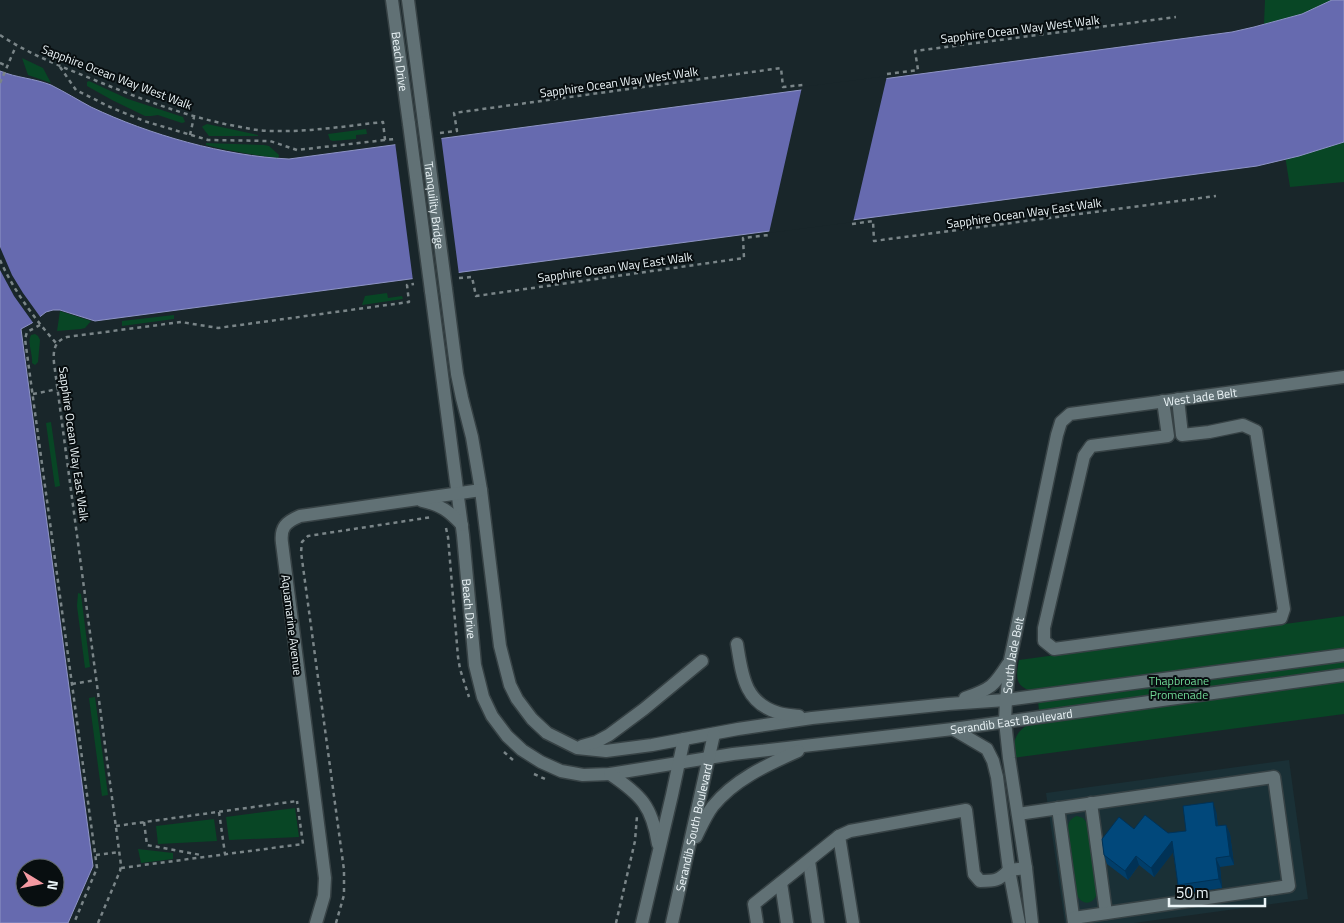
<svg xmlns="http://www.w3.org/2000/svg" width="1344" height="923" font-family="'Titillium Web',sans-serif">
  <rect width="100%" height="100%" fill="#19262a"/>
  <path fill="#1a3036" d="M1289 760 1308 899 1134 923H1065L1046 793Z"/>
  <path fill="#084625" d="M1265 0H1344V182L1290 187 1264 24Z
    M22 58 43 68 51 83 28 75Z
    M89 81 128 99 183 117 185 122 182 123 158 115 151 116H145L112 100 87 86V82Z
    M207 124 258 135V136H209L202 127 203 126Z
    M366 129 367 134 356 135V139L333 141 330 140 328 134Z
    M206 143 264 145 269 146 279 155V156L278 158C254 155 230 151 206 145Z
    M387 293 388 298 402 296 403 299 362 305 365 296Z
    M60 311 91 321 85 328 81 329 57 331Z
    M174 315V319L122 326V321Z
    M35 334 38 336 40 340 38 362 35 365 32 363C33 354 27 343 31 335Z
    M51 422 60 486 55 487 46 423Z
    M78 593 81 594 90 667 85 668 77 606Z
    M1344 616V714L1013 758C1013 735 1018 728 1040 719L1037 692C1016 688 1015 680 1019 660Z
    M95 697 108 795 102 796 89 698Z
    M295 808 299 837 229 840 226 817Z
    M1077 816 1083 818 1087 823 1097 893C1094 905 1082 906 1077 895L1068 828C1068 822 1071 818 1077 816Z
    M214 819 217 841 158 844 156 826Z
    M138 849 173 853V859L141 863Z"/>
  <path fill="#666aaf" stroke="#8e94c5" fill-rule="evenodd" d="M1332 0H1344V142L1299 156 1257 166 95 321 60 310H53L46 312 32 323 21 329 93 866 68 923H0V71C17 78 33 78 51 85 65 92 78 100 91 107 150 135 224 156 289 159L1232 32 1254 27 1302 14ZM25 868H55V898H25Z"/>
  <path fill="#19262a" d="M887 76 853 222 769 233 802 87Z
    M441 136 459 275 413 281 395 142Z
    M0 247 12 275 23 293 41 318 34 324 14 296 0 270Z"/>
  <g fill="none" stroke-linecap="round" stroke-linejoin="round">
    <g stroke="#374245" stroke-width="15">
      <g id="minor">
        <path id="s1" d="M392 0 409 124"/>
        <path d="M408 0 424 122"/>
        <path d="M446 289 457 374 462 398 472 437 481 490 500 646 510 685 517 699 532 719 547 733 577 748 606 751 652 745 738 729 812 718 948 704 1006 700 1344 655"/>
        <path id="s2" d="M431 291 463 535 475 665 483 697 492 716 507 736 522 750 541 762 561 771 583 775 610 774 733 754 953 729 1344 675"/>
        <path d="M1163 401 1168 436 1091 446 1084 456 1044 628V641L1054 649 1281 618 1284 609 1256 431 1243 425 1209 432 1182 435 1178 399"/>
        <path d="M422 501C441 505 449 511 462 525"/>
        <path d="M737 644C742 674 744 703 779 713 785 715 792 715 799 716"/>
        <path d="M965 698C991 689 994 686 1008 664"/>
        <path d="M953 729 987 749 993 761 997 777 1009 870 1019 923"/>
        <path d="M582 746 596 742 609 735 644 709 702 661"/>
        <path d="M610 774C641 795 652 806 658 844"/>
        <path d="M1091 803 1106 913"/>
        <path d="M1058 808 1074 923"/>
        <path d="M1018 814 1274 777 1289 886 1074 918"/>
        <path d="M696 837C701 827 706 815 713 806 735 779 767 765 798 751"/>
        <path d="M809 861 818 923"/>
        <path d="M781 883 787 923"/>
        <path d="M316 923 324 896 325 878 282 543C280 527 286 522 300 516L481 490"/>
        <path d="M642 923 672 795 684 739"/>
        <path id="s3" d="M672 923 714 734"/>
        <path d="M757 923 754 904 839 836"/>
        <path d="M853 923 839 836 850 831 966 810 974 874 980 881C994 881 999 881 1009 870L1026 868"/>
        <path id="s4" d="M1032 923 1026 868 1009 758 1005 721 1006 700 1010 660 1057 435 1061 422 1070 414 1344 377"/>
      </g>
    </g>
    <path stroke="#7a8588" stroke-width="2.5" stroke-dasharray="4 4" stroke-linecap="butt" d="M0 35C29 54 60 66 92 79 136 97 179 114 225 124 241 127 257 131 273 131 310 132 346 126 383 122L385 140 395 139
      M0 63 7 66
      M60 67 76 90 112 108 144 121 208 140 270 141 297 150 385 140
      M887 74 918 70 915 51 1176 17
      M0 83 16 46
      M440 133 457 131 454 113 781 68 783 87 803 85
      M190 135 194 117
      M852 224 873 221 874 241 1216 196
      M0 260C14 291 34 318 56 343
      M459 278 472 277 476 296 744 258 743 238 769 235
      M40 325 27 332 25 339 97 868 74 923
      M33 394 58 389
      M446 528 448 537 458 657 460 669 469 697
      M72 684 96 680
      M504 752 513 760
      M534 774 545 779
      M219 812 225 854
      M144 822 147 845 201 855
      M116 826 297 801
      M96 855 119 852
      M121 868 303 844 297 801
      M98 923 120 871 121 865 54 363C53 351 54 341 67 337L181 322 218 328 409 302 407 285 414 284
      M336 923 344 895V870L301 552 302 542 308 536 432 517
      M616 923 635 841 637 816"/>
    <use href="#minor" stroke="#617175" stroke-width="12"/>
    <g stroke="#374245" stroke-width="15" stroke-linecap="butt">
      <g id="minor-bridge">
        <path id="s5" d="M424 122 446 289"/>
        <path d="M409 124 431 291"/>
      </g>
    </g>
    <use href="#minor-bridge" stroke="#617175" stroke-width="12"/>
  </g>
  <path fill="#013e6a" d="M1216 811 1218 826 1226 825 1230 834 1234 865 1220 867 1222 888 1181 894 1178 885 1173 852 1154 877 1139 865 1128 880 1107 864 1104 855 1134 829 1168 833 1186 831Z"/>
  <path fill="#013256" d="M1213 802 1216 811 1219 835 1216 826Z
    M1226 825 1230 834 1234 865 1230 856Z
    M1172 841 1175 850 1154 877 1151 868Z
    M1136 856 1139 865 1128 880 1125 871Z
    M1216 858 1220 867 1222 888 1219 879Z"/>
  <path fill="#01487b" stroke="#013256" d="M1213 802 1216 826 1226 825 1230 856 1216 858 1219 879 1178 885 1172 841 1151 868 1136 856 1125 871 1104 855 1102 839 1119 817 1134 829 1145 815 1168 833 1186 831 1183 806Z"/>
  <g text-anchor="middle" dominant-baseline="central" stroke-width="4" stroke-linejoin="round" paint-order="stroke">
    <g font-size="12" fill="#ecf5f8" stroke="#080e10">
      <text transform="translate(1020 29) rotate(-7)">Sapphire Ocean Way West Walk</text>
      <text stroke="none"><textPath href="#s1" startOffset="62">Beach Drive</textPath></text>
      <text transform="translate(117 77) rotate(21)">Sapphire Ocean Way West Walk</text>
      <text transform="translate(619 82) rotate(-8)">Sapphire Ocean Way West Walk</text>
      <text stroke="none"><textPath href="#s5" startOffset="84">Tranquility Bridge</textPath></text>
      <text transform="translate(1024 213) rotate(-8)">Sapphire Ocean Way East Walk</text>
      <text transform="translate(615 267) rotate(-8)">Sapphire Ocean Way East Walk</text>
      <text stroke="none"><textPath href="#s4" startOffset="652">West Jade Belt</textPath></text>
      <text transform="translate(74 444) rotate(82)">Sapphire Ocean Way East Walk</text>
      <text stroke="none"><textPath href="#s2" startOffset="320">Beach Drive</textPath></text>
      <text transform="translate(292 625) rotate(83)">Aquamarine Avenue</text>
      <text stroke="none"><textPath href="#s4" startOffset="270">South Jade Belt</textPath></text>
      <text stroke="none"><textPath href="#s2" startOffset="975">Serandib East Boulevard</textPath></text>
      <text stroke="none"><textPath href="#s3" startOffset="98">Serandib South Boulevard</textPath></text>
    </g>
    <g font-size="12" fill="#70d896" stroke="#080e10">
      <text x="1179" y="680">Thapbroane<tspan x="1179" dy="14">Promenade</tspan></text>
    </g>
  </g>
  <g transform="translate(40 883) rotate(100)"><circle r="24" fill="#080e10" stroke="#636a6d"/>
  <path d="M0-4L9 19L0 12L-9 19Z" fill="#f49aa2"/>
  <text y="-8" font-size="14" font-weight="bold" text-anchor="middle" fill="#ecf5f8">N</text>
  </g>
  <path d="M1169 898v8h96v-8" fill="none" stroke="#ecf5f8" stroke-width="2.5"/>
  <text x="1176" y="898" font-size="15" fill="#ecf5f8" stroke="#080e10" stroke-width="4" paint-order="stroke">50 m</text>
</svg>
